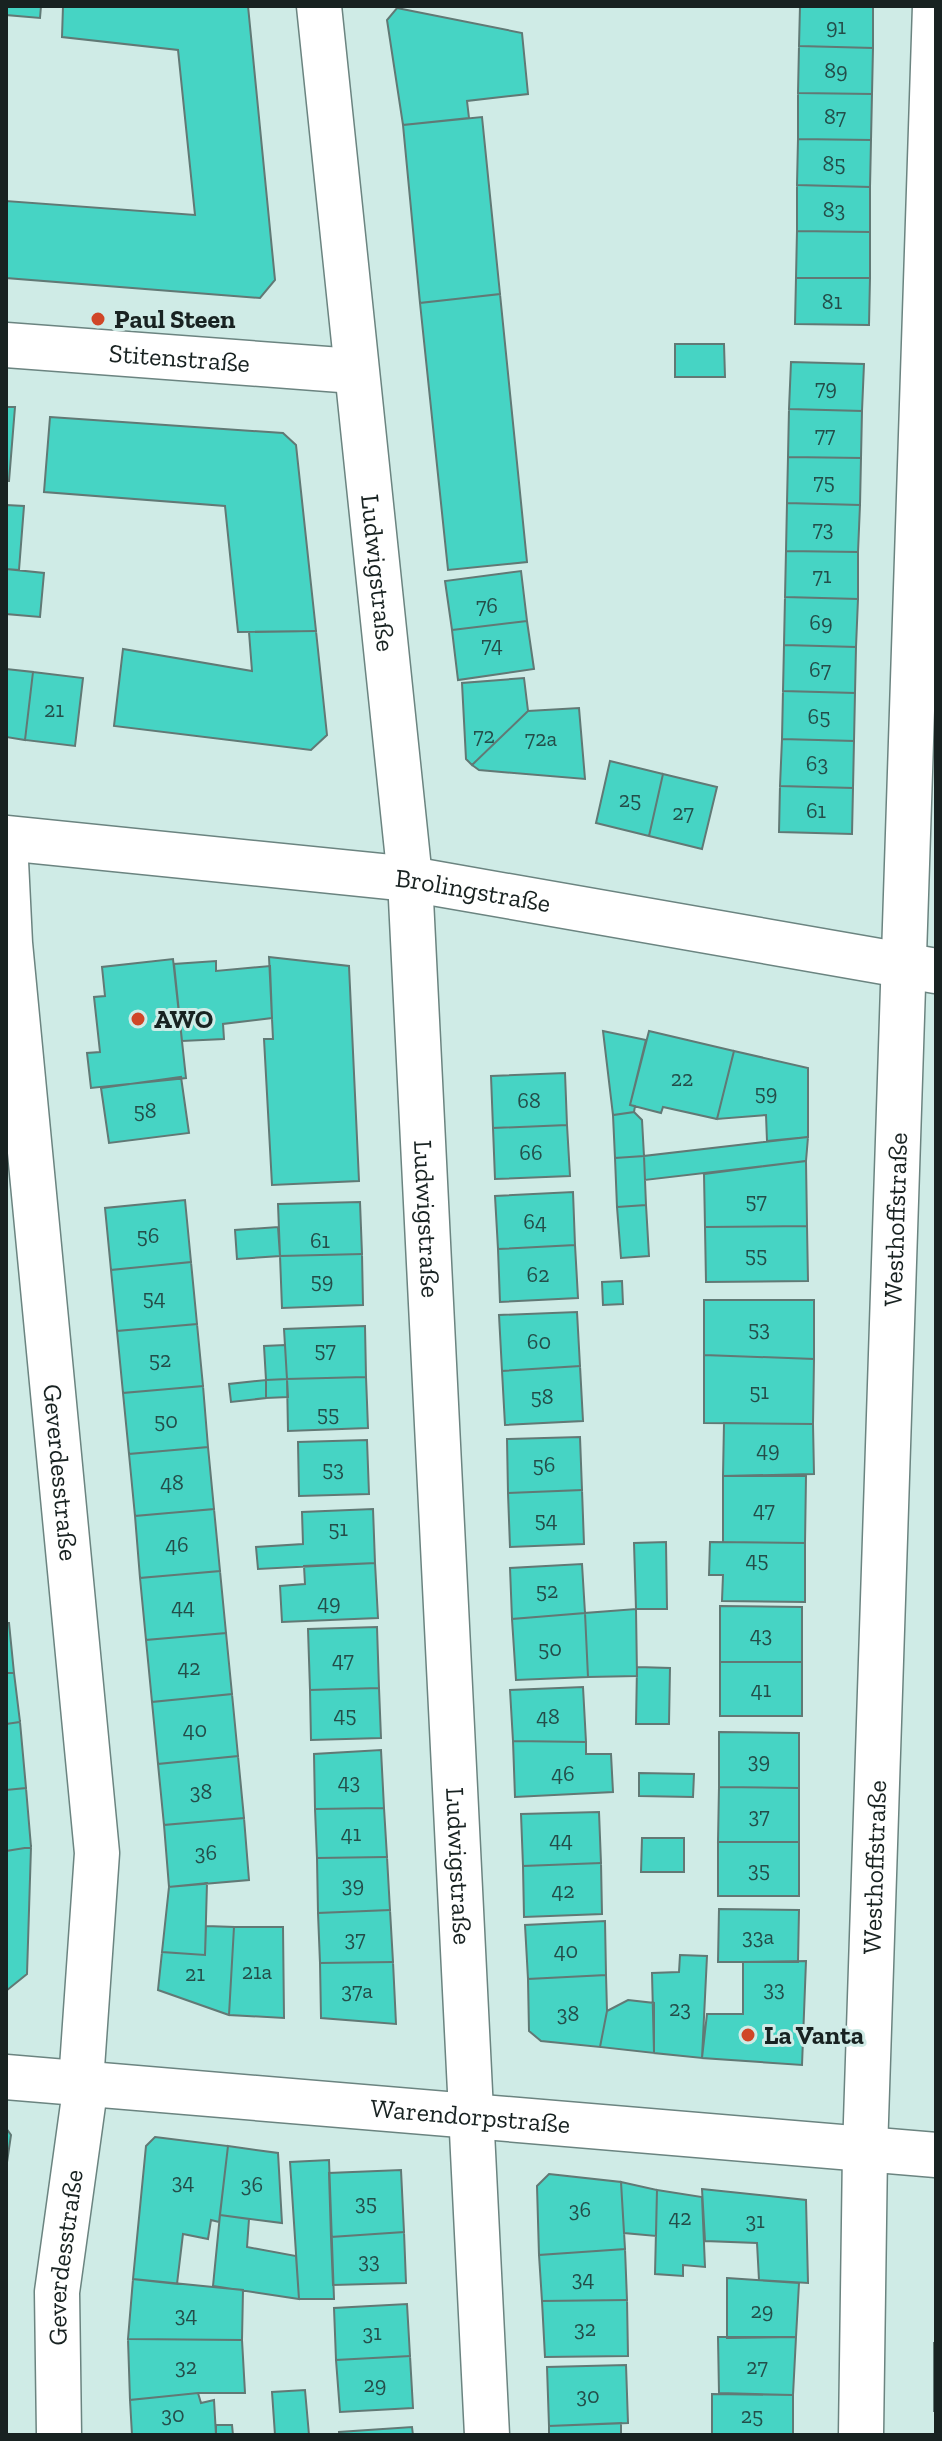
<svg xmlns="http://www.w3.org/2000/svg" width="942" height="2441" font-family="'Zilla Slab',serif">
  <rect width="100%" height="100%" fill="#cfebe6"/>
  <path fill="#46d4c4" stroke="#617975" stroke-width="2" d="M6 6H41L40 18 6 15Z
    M63 6H248L275 280 260 298 6 278V201L195 215 178 50 62 37Z
    M800 6H873V48L799 46Z
    M397 8 522 33 528 94 467 101 469 118 403 125 387 20Z
    M799 46 873 48 872 94 798 93Z
    M798 93 872 94 871 140 798 139Z
    M482 117 500 294 420 303 403 125Z
    M798 139 871 140 870 187 797 185Z
    M797 185 870 187V232L797 231Z
    M797 231 870 232V278H796Z
    M796 278H870L869 325 795 324Z
    M500 294 527 562 448 570 420 303Z
    M675 344H724L725 377H675Z
    M791 362 864 364 862 411 789 409Z
    M6 407H15L9 481H6Z
    M789 409 862 411 861 458 788 457Z
    M50 417 283 433 296 445 316 631 238 632 225 506 44 492Z
    M788 457 861 458 860 505 787 503Z
    M787 503 860 505 858 552 786 551Z
    M6 505 24 506 19 570 6 569Z
    M786 551 858 552V599L785 597Z
    M6 569 44 573 40 617 6 614Z
    M521 571 527 621 452 630 445 581Z
    M785 597 858 599 856 647 784 645Z
    M527 621 534 669 458 680 452 630Z
    M316 631 327 735 311 750 114 726 123 649 252 671 249 632Z
    M784 645 856 647 855 693 783 691Z
    M6 669 33 672 25 740 6 737Z
    M33 672 83 678 75 746 25 740Z
    M524 678 528 711 472 765 466 759 462 683Z
    M783 691 855 693 854 741 782 739Z
    M579 708 585 779 479 770 472 765 528 711Z
    M782 739 854 741 853 788 780 786Z
    M610 761 663 774 649 836 596 823Z
    M663 774 717 787 702 849 649 836Z
    M780 786 853 788 852 834 779 832Z
    M269 957 349 966 359 1181 272 1185 264 1039H273Z
    M173 959 186 1078 91 1088 87 1053 100 1052 94 997 105 996 102 967Z
    M216 961V971L270 966 272 1018 223 1024 224 1039 182 1041 174 964Z
    M603 1031 646 1040 630 1105 635 1106 634 1112 613 1115Z
    M649 1031 734 1051 717 1119 663 1107 661 1113 630 1105Z
    M734 1051 808 1068V1137L767 1141 766 1115 717 1119Z
    M565 1073 567 1125 493 1128 491 1076Z
    M181 1077 189 1133 109 1143 101 1088Z
    M634 1112 642 1120 644 1156 615 1158 613 1115Z
    M567 1125 570 1176 495 1179 493 1128Z
    M808 1137 806 1161 645 1180 644 1156Z
    M644 1156 646 1205 617 1207 615 1158Z
    M806 1161 807 1226 705 1227 704 1174Z
    M573 1192 575 1245 498 1249 495 1196Z
    M185 1200 191 1262 111 1270 105 1208Z
    M360 1202 362 1254 280 1256 278 1204Z
    M646 1205 649 1256 621 1258 617 1207Z
    M807 1226 808 1281 706 1282 705 1227Z
    M278 1227 280 1256 237 1259 235 1230Z
    M575 1245 578 1298 500 1302 498 1249Z
    M362 1254 363 1305 282 1308 280 1256Z
    M191 1262 197 1324 117 1331 111 1270Z
    M622 1281 623 1304 603 1305 602 1282Z
    M704 1300H814V1359L704 1355Z
    M577 1312 580 1366 502 1371 499 1315Z
    M197 1324 203 1386 123 1393 117 1331Z
    M365 1326 366 1377 287 1379 284 1329Z
    M285 1345 287 1379 266 1380 264 1346Z
    M704 1355 814 1359 813 1424 704 1423Z
    M580 1366 583 1421 505 1425 502 1371Z
    M366 1377 368 1428 288 1431 287 1379Z
    M287 1379 288 1397 266 1398V1380Z
    M266 1380V1398L231 1402 229 1384Z
    M203 1386 208 1447 129 1454 123 1393Z
    M724 1423 813 1424 814 1474 723 1476Z
    M580 1437 582 1490 508 1493 507 1439Z
    M367 1440 369 1494 299 1496 298 1442Z
    M208 1447 214 1509 135 1516 129 1454Z
    M723 1476H806L805 1543 723 1542Z
    M582 1490 584 1544 510 1547 508 1493Z
    M214 1509 220 1571 140 1578 135 1516Z
    M373 1509 375 1563 258 1569 256 1547 303 1544 302 1512Z
    M666 1542 667 1609H636L634 1543Z
    M710 1542 805 1543V1602L722 1601 723 1575H709Z
    M375 1563 378 1618 282 1622 280 1586 305 1584 304 1566Z
    M582 1564 585 1613 512 1619 510 1568Z
    M220 1571 226 1633 146 1640 140 1578Z
    M720 1606 802 1607V1662H720Z
    M636 1609 637 1676 588 1677 585 1613Z
    M585 1613 588 1677 516 1680 512 1619Z
    M6 1623H9L14 1673H6Z
    M377 1627 379 1688 310 1690 308 1629Z
    M226 1633 232 1694 152 1702 146 1640Z
    M720 1662H802V1716H720Z
    M637 1667 670 1668 669 1724H636Z
    M6 1673H14L20 1722 6 1724Z
    M583 1687 586 1742 513 1741 510 1690Z
    M379 1688 381 1738 311 1740 310 1690Z
    M232 1694 238 1756 158 1764 152 1702Z
    M20 1722 26 1788 6 1790V1724Z
    M719 1732 799 1733V1788L719 1787Z
    M513 1741 586 1742V1754H611L613 1792 515 1797Z
    M381 1750 384 1808 315 1809 314 1754Z
    M238 1756 244 1818 164 1825 158 1764Z
    M639 1773 694 1774 693 1797 639 1796Z
    M719 1787 799 1788V1842H718Z
    M26 1788 31 1847 6 1851V1790Z
    M384 1808 387 1857 317 1858 315 1809Z
    M599 1812 601 1863 523 1866 521 1814Z
    M244 1818 249 1880 169 1887 164 1825Z
    M642 1838H684V1872H641Z
    M718 1842H799V1896H718Z
    M31 1847 27 1974 6 1991V1851Z
    M387 1857 390 1910 318 1913 317 1858Z
    M601 1863 602 1914 524 1917 523 1866Z
    M207 1883 205 1955 162 1952 169 1887Z
    M719 1909 799 1910 798 1962H718Z
    M390 1910 393 1962 320 1963 318 1913Z
    M605 1921 606 1975 528 1979 525 1925Z
    M206 1926 234 1927 229 2015 158 1990 162 1952 205 1955Z
    M234 1927H283L284 2018 229 2015Z
    M680 1955 707 1956 702 2058 654 2053 652 1973 679 1972Z
    M806 1961 802 2065 702 2058 707 2014H743V1962Z
    M393 1962 396 2024 321 2018 320 1963Z
    M606 1975 607 2011 600 2047 541 2041 529 2031 528 1979Z
    M628 2000 654 2003V2053L600 2047 607 2011Z
    M6 2128 11 2135 6 2169Z
    M155 2137 228 2146 219 2222 211 2220 208 2239 183 2234 177 2284 133 2279 146 2146Z
    M228 2146 278 2153 282 2223 220 2215Z
    M329 2160 334 2299H299L290 2162Z
    M401 2170 404 2232 331 2237 329 2173Z
    M549 2174 621 2182 625 2249 539 2255 537 2186Z
    M621 2182 657 2190 656 2236 624 2233Z
    M702 2189 806 2200 808 2283 759 2280 757 2243 705 2241Z
    M657 2190 702 2197 705 2267 683 2265V2276L655 2274Z
    M220 2215 249 2219 247 2247 296 2256 299 2299 213 2286Z
    M404 2232 406 2283 333 2285 331 2237Z
    M625 2249 627 2300 542 2301 539 2255Z
    M727 2278 799 2283 796 2337 727 2338Z
    M133 2279 243 2290 242 2340 128 2339Z
    M627 2300 628 2356 545 2357 542 2301Z
    M407 2304 410 2356 336 2360 334 2308Z
    M718 2337H796L793 2395 719 2393Z
    M128 2339 242 2340 245 2393H198L130 2400Z
    M934 2343H936V2411H934Z
    M410 2356 413 2408 340 2412 336 2360Z
    M626 2365 628 2423 549 2426 547 2367Z
    M305 2390 309 2435H275L272 2392Z
    M198 2393 201 2403 214 2400 216 2435H132L130 2400Z
    M712 2394 793 2395V2435H712Z
    M621 2423V2435H549V2426Z
    M216 2425H232L233 2435H216Z
    M412 2427 413 2435H339V2432Z"/>
  <g fill="none" stroke-linecap="round" stroke-linejoin="round">
    <g stroke="#6b8480" stroke-width="47">
      <g id="minor">
        <path id="s1" d="M319 6 410 879 487 2435"/>
        <path id="s2" d="M6 345 354 371"/>
        <path id="s3" d="M6 838 410 879 936 971"/>
        <path id="s4" d="M6 861 10 943 97 1853 81 2082"/>
        <path id="s5" d="M6 2077 936 2155"/>
        <path id="s6" d="M59 2435 57 2292 86 2083"/>
        <path id="s7" d="M861 2435 865 2151 935 6"/>
      </g>
    </g>
    <use href="#minor" stroke="#fff" stroke-width="44"/>
  </g>
  <g fill="#d04627" stroke="#cfebe6" stroke-width="3">
    <circle cx="98" cy="319" r="8"/>
    <circle cx="138" cy="1019" r="8"/>
    <circle cx="748" cy="2035" r="8"/>
  </g>
  <g text-anchor="middle" dominant-baseline="central" stroke-width="6" stroke-linejoin="round" paint-order="stroke">
    <g font-size="22" fill="#244e4a">
      <text x="836" y="26">91</text>
      <text x="836" y="70">89</text>
      <text x="835" y="116">87</text>
      <text x="834" y="163">85</text>
      <text x="834" y="209">83</text>
      <text x="832" y="301">81</text>
      <text x="826" y="387">79</text>
      <text x="825" y="434">77</text>
      <text x="824" y="481">75</text>
      <text x="823" y="528">73</text>
      <text x="822" y="575">71</text>
      <text x="487" y="605">76</text>
      <text x="821" y="622">69</text>
      <text x="492" y="644">74</text>
      <text x="820" y="669">67</text>
      <text x="54" y="709">21</text>
      <text x="819" y="716">65</text>
      <text x="484" y="735">72</text>
      <text x="541" y="738">72a</text>
      <text x="817" y="763">63</text>
      <text x="630" y="799">25</text>
      <text x="816" y="810">61</text>
      <text x="683" y="812">27</text>
      <text x="682" y="1078">22</text>
      <text x="766" y="1092">59</text>
      <text x="529" y="1100">68</text>
      <text x="145" y="1110">58</text>
      <text x="531" y="1152">66</text>
      <text x="756" y="1200">57</text>
      <text x="535" y="1221">64</text>
      <text x="148" y="1235">56</text>
      <text x="320" y="1240">61</text>
      <text x="756" y="1254">55</text>
      <text x="538" y="1274">62</text>
      <text x="322" y="1280">59</text>
      <text x="154" y="1297">54</text>
      <text x="759" y="1328">53</text>
      <text x="539" y="1341">60</text>
      <text x="325" y="1349">57</text>
      <text x="160" y="1359">52</text>
      <text x="759" y="1391">51</text>
      <text x="542" y="1396">58</text>
      <text x="328" y="1413">55</text>
      <text x="166" y="1420">50</text>
      <text x="768" y="1449">49</text>
      <text x="544" y="1464">56</text>
      <text x="333" y="1468">53</text>
      <text x="172" y="1482">48</text>
      <text x="764" y="1509">47</text>
      <text x="546" y="1519">54</text>
      <text x="338" y="1528">51</text>
      <text x="177" y="1544">46</text>
      <text x="757" y="1559">45</text>
      <text x="547" y="1590">52</text>
      <text x="329" y="1602">49</text>
      <text x="183" y="1606">44</text>
      <text x="761" y="1634">43</text>
      <text x="550" y="1648">50</text>
      <text x="343" y="1659">47</text>
      <text x="189" y="1667">42</text>
      <text x="761" y="1689">41</text>
      <text x="345" y="1714">45</text>
      <text x="548" y="1716">48</text>
      <text x="195" y="1729">40</text>
      <text x="759" y="1760">39</text>
      <text x="563" y="1773">46</text>
      <text x="349" y="1781">43</text>
      <text x="201" y="1791">38</text>
      <text x="759" y="1815">37</text>
      <text x="351" y="1833">41</text>
      <text x="561" y="1839">44</text>
      <text x="206" y="1852">36</text>
      <text x="759" y="1869">35</text>
      <text x="353" y="1884">39</text>
      <text x="563" y="1890">42</text>
      <text x="758" y="1936">33a</text>
      <text x="355" y="1938">37</text>
      <text x="566" y="1950">40</text>
      <text x="257" y="1971">21a</text>
      <text x="195" y="1973">21</text>
      <text x="774" y="1988">33</text>
      <text x="357" y="1990">37a</text>
      <text x="680" y="2008">23</text>
      <text x="568" y="2013">38</text>
      <text x="183" y="2181">34</text>
      <text x="252" y="2184">36</text>
      <text x="366" y="2202">35</text>
      <text x="580" y="2209">36</text>
      <text x="680" y="2217">42</text>
      <text x="755" y="2220">31</text>
      <text x="369" y="2260">33</text>
      <text x="583" y="2278">34</text>
      <text x="762" y="2310">29</text>
      <text x="186" y="2314">34</text>
      <text x="585" y="2328">32</text>
      <text x="372" y="2332">31</text>
      <text x="186" y="2366">32</text>
      <text x="757" y="2366">27</text>
      <text x="375" y="2384">29</text>
      <text x="588" y="2395">30</text>
      <text x="173" y="2414">30</text>
      <text x="752" y="2415">25</text>
    </g>
    <g font-size="26" font-weight="bold" fill="#182221" stroke="#cfebe6" text-anchor="start">
      <text x="114" y="319">Paul Steen</text>
      <text x="154" y="1019">AWO</text>
      <text x="764" y="2035">La Vanta</text>
    </g>
    <g font-size="26" fill="#182221" stroke="#cfebe6">
      <text stroke="none"><textPath href="#s2" startOffset="174">Stitenstraße</textPath></text>
      <text stroke="none"><textPath href="#s1" startOffset="570">Ludwigstraße</textPath></text>
      <text stroke="none"><textPath href="#s3" startOffset="470">Brolingstraße</textPath></text>
      <text stroke="none"><textPath href="#s1" startOffset="1218">Ludwigstraße</textPath></text>
      <text stroke="none"><textPath href="#s7" startOffset="1216">Westhoffstraße</textPath></text>
      <text stroke="none"><textPath href="#s4" startOffset="614">Geverdesstraße</textPath></text>
      <text stroke="none"><textPath href="#s1" startOffset="1866">Ludwigstraße</textPath></text>
      <text stroke="none"><textPath href="#s7" startOffset="568">Westhoffstraße</textPath></text>
      <text stroke="none"><textPath href="#s5" startOffset="466">Warendorpstraße</textPath></text>
      <text stroke="none"><textPath href="#s6" startOffset="178">Geverdesstraße</textPath></text>
    </g>
  </g>
  <rect width="942" height="2441" fill="none" stroke="#182221" stroke-width="16"/>
</svg>
